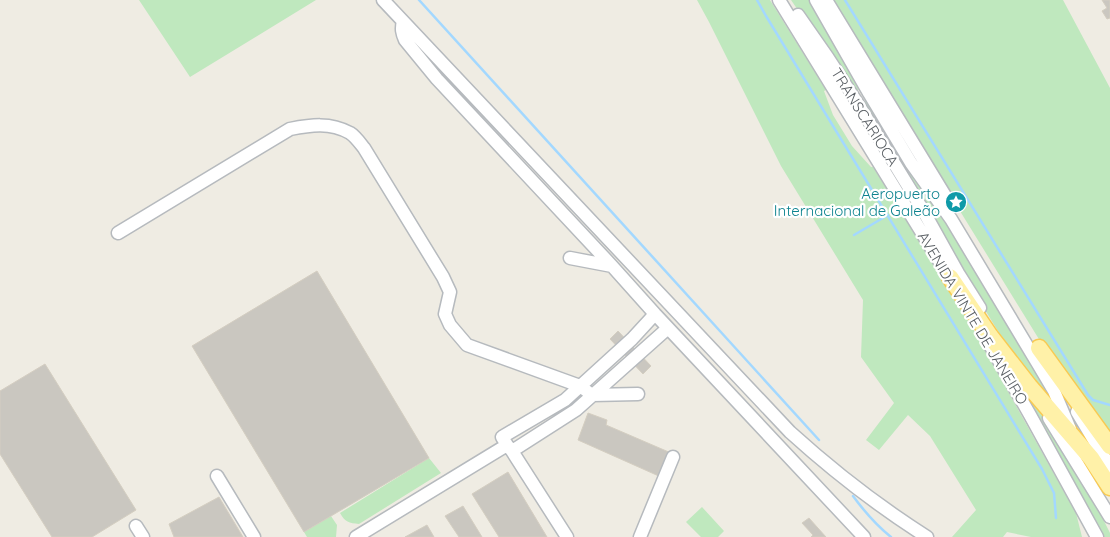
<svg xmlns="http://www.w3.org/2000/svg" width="1110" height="537" font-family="Quicksand,sans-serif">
  <rect width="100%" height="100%" fill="#efece3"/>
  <path fill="#bfe8be" d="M139 0H316L190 77Z
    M697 0H770L826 90 824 91 833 115 852 146 871 167H873L957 300 1072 506 1076 513 1082 537H1031L1007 532 1003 537H952L976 510 930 436 908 415 879 450 866 440 894 403 861 357 863 300 781 166 709 22Z
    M791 0H813L861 88 856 91 804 19Z
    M830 0H1063L1110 88V442L1062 375 1037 336Z
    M865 101H870L1035 363 1062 420 1002 338 863 107Z
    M1021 390 1033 401 1082 481 1099 511 1110 533V537H1100Z
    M429 458 441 473 359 524C349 523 345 522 340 513Z
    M702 507 724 531 718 537H701L686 522Z
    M331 516 337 525 336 537H307L304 532Z"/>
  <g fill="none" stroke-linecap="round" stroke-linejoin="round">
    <path stroke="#a3d8ff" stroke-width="2.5" d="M419 0 819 440
      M757 0 766 16C857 167 951 317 1042 469L1054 493 1056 518
      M845 0 1088 395 1093 400 1110 405
      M854 235 888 215
      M853 496C864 511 876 525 891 537"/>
  </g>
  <path fill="#cac7c0" stroke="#d4cec1" d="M1102 0H1110V18L1107 19 1102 11 1107 8Z
    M317 271 429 458 304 532 192 346Z
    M618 331 651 366 643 374 610 339Z
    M45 364 136 510 92 537H52L0 454V391Z
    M588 413 607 420 606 425 671 453 661 477 578 440Z
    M508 472 547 537H499L472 494Z
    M219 497 243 537H174L169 524Z
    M463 506 482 537H459L445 516Z
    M809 518 826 537H811L813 535 802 523Z
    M427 525 434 537H405Z"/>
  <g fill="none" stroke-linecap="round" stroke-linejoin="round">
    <g stroke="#b6babe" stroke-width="15">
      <path id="minor" d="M383 0 790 432C833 471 878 506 927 537
        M779 0 954 285
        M816 0 869 93 911 163 951 219 1038 364 1054 391 1070 429
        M826 0 952 207
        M798 15 828 58 856 101 924 212 958 273 980 308
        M403 21C401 29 402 33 405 40L437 79 612 266 655 314 864 537
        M118 233 290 129C311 125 330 122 350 133 355 136 360 143 364 148L443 277 450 292 445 314 450 325 467 345 580 386 592 395 638 394
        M570 258 612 266
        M990 345 1030 415 1097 537
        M1077 412 1110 467
        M1049 418 1110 517
        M512 451 576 410 668 328
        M217 476 254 537
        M136 526 143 537
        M356 537 507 445
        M567 537 512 451 507 445 502 437 565 400 632 339 655 314
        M640 537 673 457"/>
    </g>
    <g stroke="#f9ca52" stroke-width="19">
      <path id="major" d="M950 277 990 336 1029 386 1091 458 1110 487
        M1039 348 1110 446"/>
    </g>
    <use href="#minor" stroke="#fff" stroke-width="12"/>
    <use href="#major" stroke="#fff1a8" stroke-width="16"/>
  </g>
  <defs>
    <g id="sight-disc" transform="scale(1.125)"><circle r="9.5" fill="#0f9aa8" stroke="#fff"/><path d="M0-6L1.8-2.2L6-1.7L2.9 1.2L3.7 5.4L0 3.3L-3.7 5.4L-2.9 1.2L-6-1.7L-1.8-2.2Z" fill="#fff"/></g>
  </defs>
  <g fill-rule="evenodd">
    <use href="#sight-disc" x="956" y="202"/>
  </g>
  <g text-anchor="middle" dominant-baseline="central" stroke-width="4.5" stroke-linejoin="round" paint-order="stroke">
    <g font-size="15" fill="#5b6065" stroke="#fff">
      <text transform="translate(865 117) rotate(58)">TRANSCARIOCA</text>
      <text transform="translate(973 318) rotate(59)">AVENIDA VINTE DE JANEIRO</text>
    </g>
    <g font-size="15" fill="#0d838f" stroke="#fff" text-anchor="end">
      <text x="940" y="193">Aeropuerto<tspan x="940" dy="17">Internacional de Galeão</tspan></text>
    </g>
  </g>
</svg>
